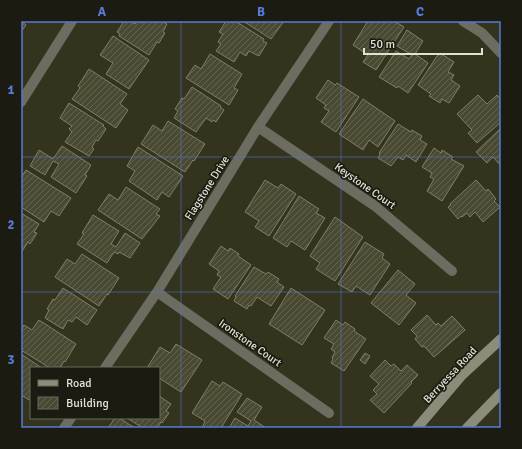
<svg xmlns="http://www.w3.org/2000/svg" width="522" height="449" font-family="Signika,sans-serif">
  <defs>
    <pattern id="building-hatch" width="6" height="6" patternUnits="userSpaceOnUse"><rect width="6" height="6" fill="#4a4932"/><path d="M-1 1l2-2M0 6l6-6M5 7l2-2" fill="none" stroke="#64634f"/></pattern>
  </defs>
  <rect width="100%" height="100%" fill="#34341e"/>
  <path fill="url(#building-hatch)" stroke="#7f7f66" d="M21 21 26 25 21 32Z
    M124 21H130L135 24 137 21 143 23 144 21H162L167 24 163 32 165 33 159 43 157 42 149 55 119 36 120 34 117 32Z
    M226 21H230L233 23 235 21 264 39 263 41 267 43 259 56 249 51 246 56 240 52 234 62 216 51 221 44 218 42 223 34 219 32Z
    M243 21H284L271 39Z
    M368 21H394L404 27 376 70 363 62 368 55 353 45Z
    M407 30 423 41 415 54 428 63 408 93 398 86 397 88 379 77 396 51 409 59 412 55 397 46Z
    M113 36 149 60 129 89 106 74 113 63 100 55Z
    M440 53 454 62 448 72 454 75 451 80 460 86 449 103 442 99 440 103 429 96 431 94 418 85 437 56H438Z
    M210 54 242 74 234 88 238 90 229 105 186 78 195 65 201 69Z
    M89 69 127 94 120 104 128 110 116 128 72 99 80 88 78 86Z
    M328 80 335 85 337 83 359 97 336 132 321 122 329 111 324 108 326 105 316 98Z
    M192 87 221 106 220 107 224 110 216 122 213 120 212 122 206 118 196 132 174 118 178 111 175 109 182 98 184 99Z
    M478 95 487 104 497 95 501 100V122L477 143 468 133 472 130 457 114Z
    M363 99 395 121 378 147 369 140 363 150 339 134Z
    M69 103 104 125 103 126 106 129 98 141 96 140 92 147 94 149 89 156 65 142 72 132 69 129 72 126 60 118Z
    M168 121 205 144 194 161 193 160 185 172 141 144 153 125 162 131Z
    M398 124 411 132 412 130 422 136 420 140 427 144 416 162 406 155 403 160 398 157 391 166 378 158 380 154 379 153Z
    M501 128V166L493 157 487 163 476 152Z
    M62 146 91 165 85 175 87 176 76 193 51 177 59 164 53 161 45 175 30 166 39 150 53 159Z
    M138 147 183 176 169 197 162 192 157 200 129 181 135 171 127 166Z
    M434 148 441 153 442 150 453 157 451 159 464 166 442 201 427 191 434 179 430 177 432 173 422 167Z
    M26 170 71 198 59 216 51 211 44 222 21 207V178Z
    M265 180 278 188 281 184 296 194 269 236 255 227 259 221 245 212Z
    M476 180 486 191 488 189 496 199 494 201 500 207 483 222 475 212 470 217 467 213 462 217 461 216 458 219 448 207 451 205 450 204Z
    M126 187 160 209 156 214 160 216 142 239 98 210 109 194 118 200Z
    M299 196 319 209 316 213 325 218 305 250 291 241 287 247 273 238Z
    M21 213 39 224 34 232 37 233 30 244 28 242 21 253Z
    M93 215 119 231 111 244 116 247 125 233 140 243 130 258 119 252 118 254 114 252 107 263 77 244 84 234 82 233Z
    M335 217 363 237 335 281 316 269 320 263 310 256Z
    M365 242 384 254 382 258 390 264 370 295 356 286 352 292 338 284Z
    M221 246 228 251 230 248 239 254 238 256 251 265 228 299 213 289 221 277 217 275 219 271 209 264Z
    M82 254 119 278 108 295 107 294 99 306 55 277 67 259 75 264Z
    M254 267 266 274 268 272 279 279 277 282 284 287 271 306 257 297 251 306 249 305 247 309 234 301 236 297 235 296Z
    M398 270 415 284 406 295 416 303 399 325 371 303Z
    M63 288 97 310 87 325 76 317 72 322 68 320 63 329 45 318 49 310 47 309 53 299 55 300Z
    M291 288 325 310 302 345 269 324Z
    M427 315 436 325 438 323 441 326 452 316 465 330 434 357 424 346 422 347 415 339 417 336 411 330Z
    M39 320 76 344 65 362 64 361 60 368H50L21 350V330L24 325 32 330Z
    M336 320 343 325 345 322 355 329 354 331 366 339 344 371 331 363 333 359 332 358 335 352 331 349 334 344 324 338Z
    M176 344 202 360 181 392 159 378V368H147L160 347 170 353Z
    M365 353 370 356 365 364 360 360Z
    M21 354 42 368H31V401L21 395Z
    M385 360 391 366 394 364 401 371 407 365 418 375 411 382 412 383 384 413 370 400 377 394 373 390 379 384 370 376Z
    M212 381 220 386 223 382 242 394 221 428H202L205 421 192 413Z
    M159 396 171 404 166 411 169 413 162 423 161 422 157 428H143L127 418H159Z
    M247 398 262 407 254 420 266 428H229L235 418 248 426 251 421 237 412Z
    M115 418H119L135 428H108Z"/>
  <g fill="none" stroke-linecap="round" stroke-linejoin="round">
    <path stroke="#6c6c61" stroke-width="10" d="M463 21 482 33 501 53
      M21 102 72 21
      M258 127 375 206 452 271
      M157 292 329 413
      M105 368 157 292 258 127 329 21
      M64 428 71 418"/>
    <path stroke="#8c8c7b" stroke-width="10" d="M417 428 462 375 501 339
      M467 428 501 393"/>
  </g>
  <path fill="none" stroke="#587ad7" stroke-width="1" stroke-opacity="0.55" d="M181 21V428M341 21V428M21 157H501M21 292H501"/>
  <g text-anchor="middle" dominant-baseline="central" stroke-width="3.5" stroke-linejoin="round" paint-order="stroke">
    <g font-size="11" fill="#e1e2d4" stroke="#1b1b11">
      <text transform="translate(365 186) rotate(35)">Keystone Court</text>
      <text transform="translate(207 188) rotate(-58)">Flagstone Drive</text>
      <text transform="translate(250 343) rotate(35)">Ironstone Court</text>
      <text transform="translate(450 375) rotate(-47)">Berryessa Road</text>
    </g>
  </g>
  <rect width="522" height="449" fill="none" stroke="#1b1b11" stroke-width="44"/>
  <rect x="30" y="367" width="130" height="52" fill="#1b1b11" stroke="#6a6b5f"/>
  <rect x="38" y="380" width="20" height="6" fill="#8c8c7b" stroke="#6a6b5f"/>
  <text x="66" y="387" font-size="12" fill="#e1e2d4">Road</text>
  <rect x="38" y="397" width="20" height="12" fill="url(#building-hatch)" stroke="#6a6b5f"/>
  <text x="66" y="407" font-size="12" fill="#e1e2d4">Building</text>
  <path d="M364 48v6h118v-6" fill="none" stroke="#e1e2d4" stroke-width="2"/>
  <text x="370" y="48" font-size="12" fill="#e1e2d4" stroke="#1b1b11" stroke-width="3" paint-order="stroke">50 m</text>
  <rect x="22" y="22" width="478" height="405" fill="none" stroke="#587ad7" stroke-width="1.5"/>
  <g font-size="13" text-anchor="middle" font-weight="bold" fill="#587ad7">
    <text x="102" y="16">A</text>
    <text x="261" y="16">B</text>
    <text x="420" y="16">C</text>
    <text x="11" y="94">1</text>
    <text x="11" y="229">2</text>
    <text x="11" y="364">3</text>
  </g>
</svg>
